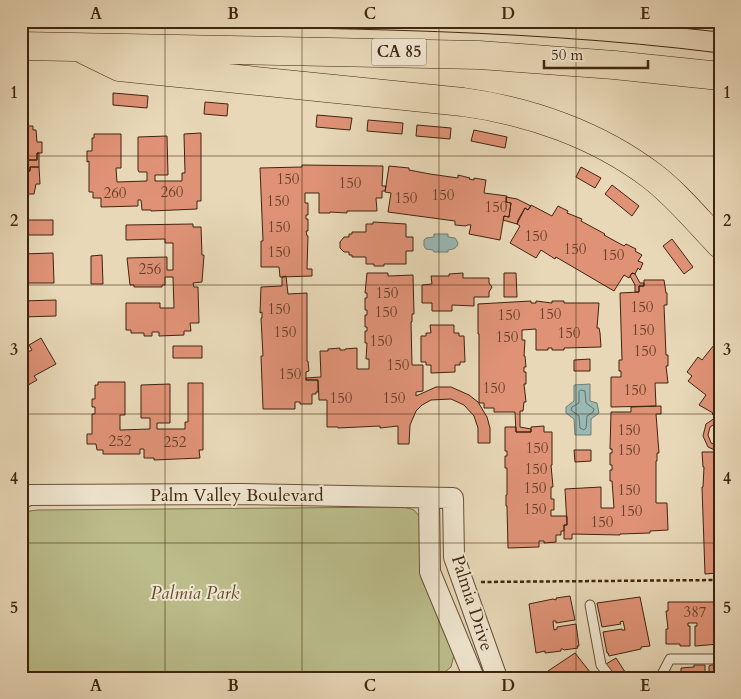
<svg xmlns="http://www.w3.org/2000/svg" width="741" height="699" font-family="Cardo,serif">
  <rect width="100%" height="100%" fill="#e8d8b7"/>
  <filter id="stains"><feTurbulence type="fractalNoise" baseFrequency=".004" numOctaves="4"/><feColorMatrix values="0 0 0 0 .2 0 0 0 0 .09 0 0 0 0 .02 0 0 0 .5 -.17"/></filter>
  <radialGradient id="worn" r=".72"><stop offset=".6" stop-color="#630" stop-opacity="0"/><stop offset="1" stop-color="#630" stop-opacity=".3"/></radialGradient>
  <path fill="#bbbd8b" stroke="#7e704d" d="M404 507 414 510 420 517 454 655 451 667 441 675 31 678 21 676V512L38 510Z"/>
  <path fill="#98b9b4" stroke="#757d72" d="M434 234H448V237L455 238 458 243C457 249 453 249 448 250V252H434L433 250 426 249 424 246V240L426 238 434 237Z
    M590 384V401L597 403 599 413 591 419V435H575L574 419 566 413V407L574 401V385Z"/>
  <g fill="none" stroke-linecap="round" stroke-linejoin="round">
    <path stroke="#6c6e62" stroke-width="1" d="M581 390 585 391 586 403 594 409 593 412 587 416 586 428 584 430 580 428 579 416 571 410 572 407 579 403V392Z"/>
  </g>
  <path fill="#df9276" stroke="#41240f" d="M113 93 148 96 147 108 113 105Z
    M205 102 228 104 227 116 204 114Z
    M317 115 352 118 350 130 316 127Z
    M368 120 403 123 402 134 367 131Z
    M417 125 451 128 450 139 416 136Z
    M21 126H33V130H36L37 142H42V153H37V160H21Z
    M474 130 507 137 505 148 471 141Z
    M201 133V201H197V209L151 211V210H142L141 200H138V206L101 207V198H93V192H89V161L87 162V151H92V138H94V134H121V168H116L117 182 147 181V172H139L138 170V137L167 136 168 175H155V181H182V173H185L184 134Z
    M37 153H39V167H30V171H21V160H37Z
    M302 165 383 166 382 186H386L385 191H382V198H376L377 211H347V213L330 212V213H319V193H305V203H308V215H306V219H308V231H306L307 236H308L307 269H312V276L280 277 279 267H261V241H263L260 168 302 167Z
    M389 166 409 168V170L430 174 458 178V175L470 178 469 179 474 180V178L486 180 484 193 507 196 506 202 511 203 509 217 504 216 500 240 469 234 471 225H467L466 226 455 225V221L388 212 391 193 385 192Z
    M30 167H39L40 184H36L34 194H28V199H21V171H30Z
    M581 167 601 178 595 188 576 177Z
    M612 185 639 206 632 216 605 194Z
    M506 197 517 199 531 206 528 210 525 208 517 224 503 220 504 216 509 217 511 203 506 202Z
    M531 205 552 216 558 206 568 211 567 213 582 219 581 221 605 234 604 235 624 246 626 244 636 249 635 251 642 255 638 261 643 263 640 270 638 268 635 274 632 273 629 278 624 275 614 291 556 257 555 259 541 250 536 258 510 243 520 226 517 224 518 220 525 208 528 210Z
    M21 220H53V235H21Z
    M373 222 406 224V237H413V251H406V264H384V266H374V264H366V257H352V255H349V252H344L340 248V242L344 237H349V234H352V232H366V224H373Z
    M193 224V227H201L202 255H204L202 282 193 283 194 287H198L199 323H190L191 331H184V335L159 336V332H152V336H144V333H131V330H126V303H160V308H174L173 277H165V285H162V287H134V285H130L127 258 167 257V270H173V243H165V239L126 240V225Z
    M672 239 693 267 684 274 663 246Z
    M53 253 54 283H21V254Z
    M102 255 103 284H91V256Z
    M367 273H388V276L413 275 414 314H412V322H411L412 365H423V391L416 392V396L436 387H451L469 395 478 402 487 417 490 428V443H478V428L474 416 464 405 451 399 431 400 422 405 416 411 410 425 409 444H398V426L380 428V426L338 428V427H327V400H319L318 380H306V378L321 377 320 351H328V349L340 348V350H345V349L357 348V369H369V359H366L367 343H365V331H367V327H365V315H367V310H365V298H367V293H365Z
    M463 273V278H489V283L492 287 489 292V297H474V306L452 305V311H432V303H422V285L432 284 431 276H449V274Z
    M504 273H516L517 297H504Z
    M632 273 635 274 640 283H644V286H639V292H635V285L630 276Z
    M286 276 288 294 307 293V361H308L309 371 306 372V380H318V392H316V394H312V404H300V402H295V409H263L261 356H263L261 318H262V312L260 313 261 287 282 286V277Z
    M644 280H664L666 293H667V305H664L666 355H668V366H666L668 383H655L656 406 611 407V377H621V371H619V360H622L620 293 639 292V286H644Z
    M56 300V316L21 317V301Z
    M531 301V303H536V301L552 303V301H564V303H599L597 328H599L600 333 601 347 564 348V350H552V348H548V350H536V329L522 330V340H525L524 356H525L526 367H524V372H526V384H524L526 402H524L523 411H520V427L531 429V432H516L515 412H494V408H484V403H479V334H478V304Z
    M430 325H454V333H459V336H464L465 362H460V365H455V372L431 373V365H426V362H421V336H426V333H431Z
    M41 338 56 364 34 376 37 380 21 389V354L22 355 32 350 29 345Z
    M714 345 720 350V420L712 414 713 413 699 405 706 395 688 381 692 376 687 372 698 357 702 360Z
    M173 346H202V358H173Z
    M590 359V371H574V360Z
    M98 382H125V415H120V430L150 429V418H141V385L170 384V423H157V429H185V422H188V383H203V450H199L200 458 154 460V458H144V449H140V454H103V450H97L96 444H87V434H92V414H95V407H92V399H95V385H98Z
    M661 406V414H656L659 453H657V461H656V503H667L668 530 650 531V533L620 534V535L572 534V539H564V525H567L565 489 601 487V508H614L612 481H610V470H612V465H610V453H612V449H610L611 412H631V407Z
    M715 418 716 423 710 427 708 435 711 443 718 446 717 451 708 447 703 436 706 424Z
    M544 426V432H552V465H551L553 487H551V499H554V510H551V516H567V525H564V531H561V535H556V542L544 543V541H539V547L508 548 507 506H506V495H507V468H505V456H507V451H505V427H516V432H531V427Z
    M574 450H591V461L575 462Z
    M702 452H716V456H720V572H717V573L705 574 702 487H703L704 467H703Z
    M570 596 575 620 556 623V621H553L554 630 557 629V627L576 624 579 646H577L578 648 564 650 563 649H561V651L545 653V651L536 653 529 604 553 599 556 600V598Z
    M640 597 650 646 641 647V649L609 656 608 653H607L603 632 622 629V630H625L623 621 620 622 621 624 602 627 597 603Z
    M668 602H717L718 620 717 629H719V644L695 646V626H697V623H688V626H690V646H680V644H666V629H668L666 611H668Z
    M575 653 590 672 581 678H541L549 673 548 671Z
    M616 658 629 678H615L606 664Z
    M694 665H705V678H681V668L694 667Z
    M711 665H720V678H709V666Z"/>
  <g fill="none" stroke-linecap="round" stroke-linejoin="round">
    <g stroke="#6b5139" stroke-width="11">
      <path id="service" d="M590 605 601 665 611 678
        M660 678 670 659H720"/>
    </g>
    <g stroke="#6b5139" stroke-width="22">
      <path id="tertiary" d="M21 498 30 495 241 494 453 498 454 557 497 678
        M429 498 430 572 474 678"/>
    </g>
    <g stroke="#41240f" stroke-width="29">
      <path id="motorway" d="M21 46 479 55 614 65 720 76
        M84 50 119 67 463 102C530 111 598 135 652 176 677 195 698 221 720 244"/>
    </g>
    <path stroke="#41240f" stroke-width="2.5" stroke-dasharray="4 2.5" stroke-linecap="butt" d="M481 582 720 580"/>
    <use href="#service" stroke="#f0e6d0" stroke-width="9"/>
    <use href="#tertiary" stroke="#f0e6d0" stroke-width="20"/>
    <use href="#motorway" stroke="#e8d8b7" stroke-width="28"/>
    <path stroke="#41240f" stroke-width="1" d="M614 21 720 32
      M21 22 73 24C289 29 505 26 720 53"/>
  </g>
  <path fill="none" stroke="#41240f" stroke-width="1" stroke-opacity="0.55" d="M165 21V678M302 21V678M439 21V678M576 21V678M21 156H720M21 285H720M21 414H720M21 543H720"/>
  <g text-anchor="middle" dominant-baseline="central" stroke-width="4" stroke-linejoin="round" paint-order="stroke">
    <g font-size="15" fill="#684029">
      <text x="288" y="179">150</text>
      <text x="350" y="183">150</text>
      <text x="172" y="192">260</text>
      <text x="115" y="193">260</text>
      <text x="443" y="195">150</text>
      <text x="406" y="198">150</text>
      <text x="278" y="201">150</text>
      <text x="496" y="207">150</text>
      <text x="279" y="227">150</text>
      <text x="536" y="236">150</text>
      <text x="575" y="249">150</text>
      <text x="279" y="252">150</text>
      <text x="613" y="255">150</text>
      <text x="150" y="269">256</text>
      <text x="387" y="293">150</text>
      <text x="642" y="307">150</text>
      <text x="279" y="309">150</text>
      <text x="386" y="312">150</text>
      <text x="550" y="314">150</text>
      <text x="509" y="315">150</text>
      <text x="643" y="330">150</text>
      <text x="285" y="332">150</text>
      <text x="569" y="333">150</text>
      <text x="507" y="337">150</text>
      <text x="381" y="341">150</text>
      <text x="645" y="351">150</text>
      <text x="398" y="365">150</text>
      <text x="290" y="374">150</text>
      <text x="494" y="388">150</text>
      <text x="635" y="390">150</text>
      <text x="341" y="398">150</text>
      <text x="394" y="398">150</text>
      <text x="629" y="430">150</text>
      <text x="120" y="441">252</text>
      <text x="175" y="442">252</text>
      <text x="537" y="448">150</text>
      <text x="629" y="450">150</text>
      <text x="536" y="469">150</text>
      <text x="535" y="488">150</text>
      <text x="629" y="490">150</text>
      <text x="535" y="509">150</text>
      <text x="631" y="511">150</text>
      <text x="602" y="522">150</text>
      <text x="695" y="612">387</text>
    </g>
    <rect fill="#f0e6d0" stroke="#765e49" stroke-width="1" x="371.5" y="38.5" width="55" height="27" rx="4"/>
    <g font-size="16" font-weight="bold" fill="#41240f">
      <text x="399" y="52">CA 85</text>
    </g>
    <g font-size="18" fill="#41240f" stroke="#f0e6d0">
      <text x="237" y="495">Palm Valley Boulevard</text>
      <text transform="translate(472 603) rotate(72)">Palmia Drive</text>
    </g>
    <g font-size="18" font-style="italic" fill="#604a2e" stroke="#f0e6d0">
      <text x="195" y="593">Palmia Park</text>
    </g>
  </g>
  <rect width="741" height="699" fill="none" stroke="#e8d8b7" stroke-width="55"/>
  <path d="M544 60v8h104v-8" fill="none" stroke="#41240f" stroke-width="2.5"/>
  <text x="551" y="60" font-size="15" fill="#41240f" stroke="#f0e6d0" stroke-width="4" paint-order="stroke">50 m</text>
  <rect x="28" y="28" width="686" height="644" fill="none" stroke="#41240f" stroke-width="2"/>
  <g font-size="16" text-anchor="middle" font-weight="bold" fill="#41240f">
    <text x="96" y="19">A</text>
    <text x="233" y="19">B</text>
    <text x="370" y="19">C</text>
    <text x="508" y="19">D</text>
    <text x="645" y="19">E</text>
    <text x="14" y="98">1</text>
    <text x="727" y="98">1</text>
    <text x="14" y="226">2</text>
    <text x="727" y="226">2</text>
    <text x="14" y="355">3</text>
    <text x="727" y="355">3</text>
    <text x="14" y="484">4</text>
    <text x="727" y="484">4</text>
    <text x="14" y="613">5</text>
    <text x="727" y="613">5</text>
    <text x="96" y="691">A</text>
    <text x="233" y="691">B</text>
    <text x="370" y="691">C</text>
    <text x="508" y="691">D</text>
    <text x="645" y="691">E</text>
  </g>
  <rect width="100%" height="100%" filter="url(#stains)"/>
  <rect width="100%" height="100%" fill="url(#worn)"/>
</svg>
